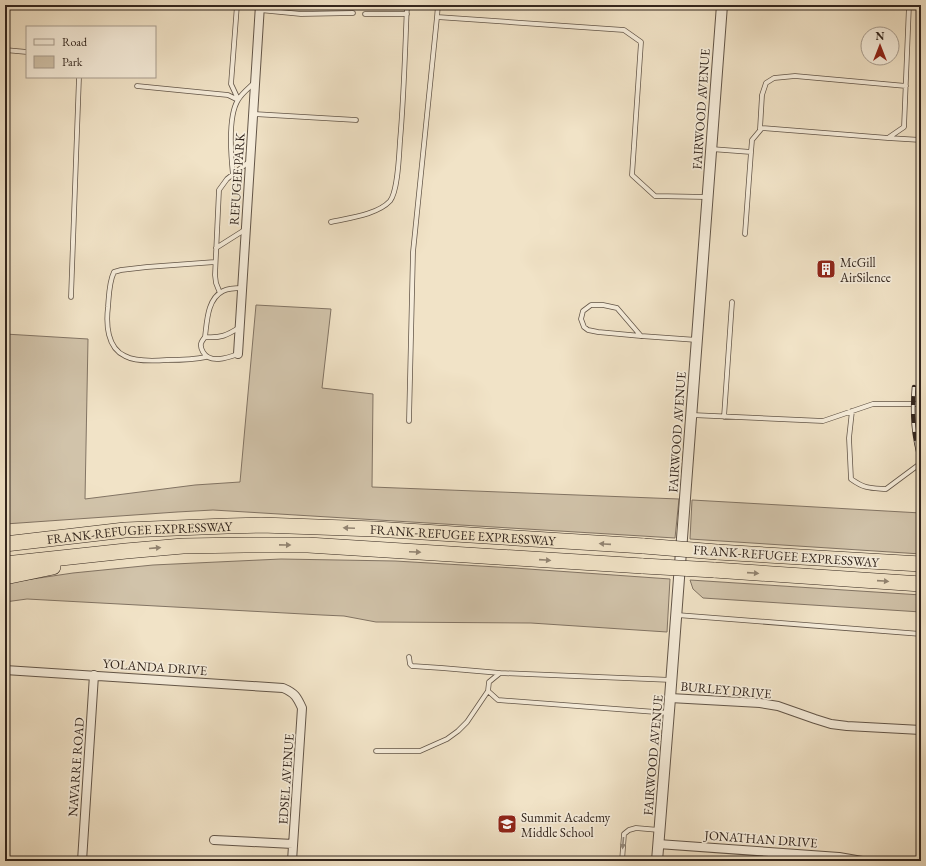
<svg xmlns="http://www.w3.org/2000/svg" width="926" height="866" font-family="'EB Garamond',serif">
  <rect width="100%" height="100%" fill="#f1e3c7"/>
  <filter id="stains"><feTurbulence type="fractalNoise" baseFrequency=".005" numOctaves="4"/><feColorMatrix values="0 0 0 0 .2 0 0 0 0 .09 0 0 0 0 .02 0 0 0 .5 -.17"/></filter>
  <radialGradient id="worn" r=".72"><stop offset=".6" stop-color="#630" stop-opacity="0"/><stop offset="1" stop-color="#630" stop-opacity=".3"/></radialGradient>
  <path fill="#d1c3aa" stroke="#827464" d="M256 305 331 309 322 388 373 394 372 487 679 499 675 538 213 510 177 512 5 524V334L88 339 85 499 195 485 240 482Z
    M692 500 921 513V554L690 539Z
    M281 559 395 561 514 568 670 579 667 632 531 623 376 622 344 616 322 615 27 599 5 602V583L73 573 153 565Z
    M690 580 921 595V612L703 598 693 589Z"/>
  <g fill="none" stroke-linecap="round" stroke-linejoin="round">
    <g stroke="#625548" stroke-width="5.5">
      <path id="service" d="M237 5 231 84 238 99
        M438 5 437 17 624 30 641 42 632 175 655 196 706 197
        M260 10 301 14 353 13
        M365 14H407
        M5 50 27 52
        M137 86 228 95 238 100
        M253 114 356 120
        M760 129 762 95 766 83 774 78 795 76 906 86
        M888 138 921 140
        M711 149 751 152 752 140 762 128 888 138 904 127 909 5
        M233 175C231 156 228 116 238 100 242 93 249 88 255 82
        M331 222C348 218 377 215 390 201 398 191 399 155 400 141 404 96 405 51 407 5
        M745 234 751 152
        M216 248 246 229
        M220 293 216 283 215 275 219 190 227 179 250 161
        M71 297 79 77
        M240 327C226 336 221 338 205 337 207 322 207 299 223 291 229 288 236 288 242 288
        M641 336 617 308 603 305H591L583 311 581 319 584 327 588 330 598 332 641 336 697 340
        M205 337C201 342 199 345 203 352 210 364 227 358 238 354
        M206 357C193 360 180 360 167 360 154 361 136 362 125 356 107 348 106 324 108 307 109 295 109 282 114 272L121 270 147 267 215 262
        M852 411 849 438 851 479C865 489 870 488 886 489L921 463
        M692 415 823 421 873 404H921
        M724 417 732 302
        M409 421 413 252 437 17
        M677 615 921 634
        M409 657 410 664 412 666 442 668 500 673
        M669 713 498 700 488 691 489 682 500 673 672 680
        M376 751H420L447 739 458 731 467 722 488 691
        M622 861 624 834 629 830 636 828 659 830"/>
    </g>
    <g stroke="#625548" stroke-width="10">
      <path id="minor" d="M238 354 260 5
        M5 670 283 688C295 693 297 697 302 708L292 861
        M670 698 760 703 778 706 815 719 831 724 847 726 921 730
        M214 840 293 844
        M658 844 839 857 862 861
        M82 861 94 675"/>
    </g>
    <g stroke="#625548" stroke-width="12">
      <path id="tertiary" d="M657 861 670 698 722 5"/>
    </g>
    <g stroke="#33261e" stroke-width="16">
      <g id="motorway">
        <path id="s1" d="M5 544 125 530 227 526 261 525 375 529 644 546"/>
        <path d="M717 552 921 564"/>
        <path d="M5 564 126 551 183 546 245 545H308L643 566"/>
        <path d="M714 570 921 584"/>
        <path d="M5 577 53 567"/>
      </g>
    </g>
    <use href="#service" stroke="#f6eddb" stroke-width="4"/>
    <use href="#minor" stroke="#f6eddb" stroke-width="8"/>
    <use href="#tertiary" stroke="#f6eddb" stroke-width="10"/>
    <use href="#motorway" stroke="#f1e3c7" stroke-width="15"/>
    <g stroke="#33261e" stroke-width="4.5">
      <path id="rail" d="M914 387C912 414 913 436 921 462"/>
    </g>
    <use href="#rail" stroke="#f6eddb" stroke-width="3" stroke-dasharray="9" stroke-linecap="butt"/>
    <g stroke="#33261e" stroke-width="16" stroke-linecap="butt">
      <path id="motorway-bridge" d="M644 546 717 552
        M643 566 714 570"/>
    </g>
    <use href="#motorway-bridge" stroke="#f1e3c7" stroke-width="15"/>
  </g>
  <defs><path id="oneway-solid" d="M-6-.8H1V-3.2L6.5 0L1 3.2V.8H-6Z"/></defs>
  <g fill="#928472">
    <use href="#oneway-solid" transform="translate(349 528) rotate(-177)"/>
    <use href="#oneway-solid" transform="translate(605 544) rotate(-176)"/>
    <use href="#oneway-solid" transform="translate(285 545) rotate(1)"/>
    <use href="#oneway-solid" transform="translate(155 548) rotate(-5)"/>
    <use href="#oneway-solid" transform="translate(415 552) rotate(3)"/>
    <use href="#oneway-solid" transform="translate(545 560) rotate(4)"/>
    <use href="#oneway-solid" transform="translate(753 573) rotate(4)"/>
    <use href="#oneway-solid" transform="translate(883 581) rotate(4)"/>
  </g>
  <use fill="#948a7c" href="#oneway-solid" transform="translate(623 843) rotate(95)"/>
  <defs>
    <g id="building-square" transform="scale(1)"><rect x="-9" y="-9" width="18" height="18" rx="4" fill="#8f2418" stroke="#f6eddb"/><path d="M-4-6H4V6H1V3H-1V6H-4ZM-2.5-4.3h1.7v1.8h-1.7ZM.8-4.3h1.7v1.8H.8ZM-2.5-1h1.7V.8h-1.7ZM.8-1h1.7V.8H.8Z" fill="#fff"/></g>
    <g id="school-square" transform="scale(1)"><rect x="-9" y="-9" width="18" height="18" rx="4" fill="#8f2418" stroke="#f6eddb"/><path d="M0-5L7-2L0 1L-7-2ZM-4 1L0 2.5L4 1V4Q0 6-4 4Z" fill="#fff"/></g>
  </defs>
  <g fill-rule="evenodd">
    <use href="#building-square" x="826" y="269"/>
    <use href="#school-square" x="507" y="824"/>
  </g>
  <g text-anchor="middle" dominant-baseline="central" stroke-width="3.5" stroke-linejoin="round" paint-order="stroke">
    <g font-size="13" fill="#33261e" stroke="#f6eddb">
      <text transform="translate(701 109) rotate(-86)">FAIRWOOD AVENUE</text>
      <text transform="translate(237 179) rotate(-86)">REFUGEE PARK</text>
      <text transform="translate(677 432) rotate(-86)">FAIRWOOD AVENUE</text>
      <text stroke="none"><textPath href="#s1" startOffset="135">FRANK-REFUGEE EXPRESSWAY</textPath></text>
      <text stroke="none"><textPath href="#s1" startOffset="459">FRANK-REFUGEE EXPRESSWAY</textPath></text>
      <text transform="translate(786 556) rotate(4)">FRANK-REFUGEE EXPRESSWAY</text>
      <text transform="translate(155 667) rotate(4)">YOLANDA DRIVE</text>
      <text transform="translate(726 690) rotate(5)">BURLEY DRIVE</text>
      <text transform="translate(653 755) rotate(-85)">FAIRWOOD AVENUE</text>
      <text transform="translate(76 767) rotate(-86)">NAVARRE ROAD</text>
      <text transform="translate(286 779) rotate(-86)">EDSEL AVENUE</text>
      <text transform="translate(761 839) rotate(4)">JONATHAN DRIVE</text>
    </g>
    <g font-size="13" fill="#33261e" stroke="#f6eddb" text-anchor="start">
      <text x="840" y="262">McGill<tspan x="840" dy="15">AirSilence</tspan></text>
      <text x="521" y="817">Summit Academy<tspan x="521" dy="15">Middle School</tspan></text>
    </g>
  </g>
  <rect width="926" height="866" fill="none" stroke="#f1e3c7" stroke-width="20"/>
  <rect x="6" y="6" width="914" height="854" fill="none" stroke="#33261e" stroke-width="2"/>
  <rect x="10" y="10" width="906" height="846" fill="none" stroke="#33261e"/>
  <rect x="26" y="26" width="130" height="52" fill="#f6eddb" stroke="#a89d8f"/>
  <rect x="34" y="39" width="20" height="6" fill="#f6eddb" stroke="#a89d8f"/>
  <text x="62" y="46" font-size="12" fill="#33261e">Road</text>
  <rect x="34" y="56" width="20" height="12" fill="#d1c3aa" stroke="#a89d8f"/>
  <text x="62" y="66" font-size="12" fill="#33261e">Park</text>
  <g transform="translate(880 46)"><circle r="19" fill="#f6eddb" stroke="#a89d8f"/>
  <path d="M0-3L7 15L0 10L-7 15Z" fill="#8f2418"/>
  <text y="-6" font-size="11" font-weight="bold" text-anchor="middle" fill="#33261e">N</text>
  </g>
  <rect width="100%" height="100%" filter="url(#stains)"/>
  <rect width="100%" height="100%" fill="url(#worn)"/>
</svg>
